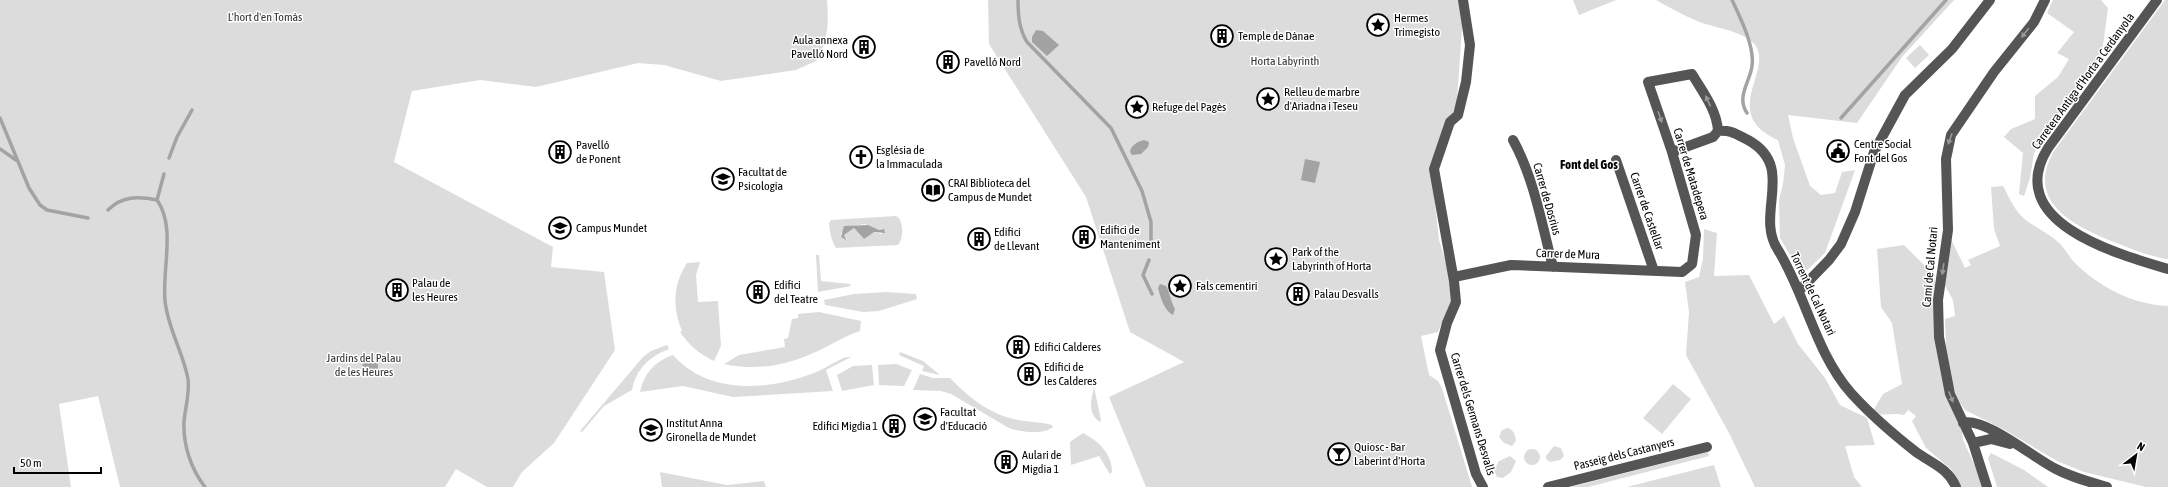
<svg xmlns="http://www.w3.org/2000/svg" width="2168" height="487" font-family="'Asap Condensed',sans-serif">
  <rect width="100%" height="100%" fill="#fff"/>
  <path fill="#dcdcdc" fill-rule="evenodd" d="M0 0H827C829 22 828 42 816 61L796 70 721 81 664 65 638 63 536 87 480 80 412 91 394 162 553 247 551 267 604 272 615 350 554 443 522 472 513 487H487L456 469 445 487H120L98 396 59 404 71 487H0Z
    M988 0H1458L1463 15 1457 100 1432 177 1439 240 1451 279 1452 300 1438 332 1421 336 1429 375 1438 381 1442 388 1472 487H1146L1109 397 1184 362 1130 332 1086 197 989 44Z
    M1573 0H1616L1579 15Z
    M1656 0H1954L1902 57 1857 123 1788 115 1793 138 1810 186 1821 195 1835 193 1842 172 1855 170 1825 253 1802 275 1780 238 1779 200 1783 184 1785 165 1778 140C1719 114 1774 70 1755 45 1743 30 1713 28 1697 21 1683 15 1669 7 1656 0Z
    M2053 0H2101L2108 8 2101 60 2034 153 2030 178 2024 196 2019 194 2023 153 2004 137 2011 129 2035 119V96L2058 77 2069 59 2057 53 2074 32 2047 13Z
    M2165 0H2168V259C2151 257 2135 250 2119 244 2078 228 2023 204 2054 151Z
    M1920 45 1929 55 1915 68 1906 58Z
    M2003 186C2010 199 2015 212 2027 221 2037 228 2049 234 2058 242 2064 247 2068 255 2073 261 2097 286 2133 305 2168 306V487H2146L2084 472 2057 461 2003 429 1965 410 1957 399 1952 381 1946 350 1945 319 1955 316 1953 300 1944 284 1950 237 1965 268 1971 265 1968 260 2000 246 1994 229 1991 187Z
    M896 216 899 218C903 225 904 238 898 245L836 248C831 240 830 232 829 223L831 220ZM865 224 878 230 883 229 882 234 874 232 863 238 854 228 844 235 847 239 846 241 841 237V233L853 226Z
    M1704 229 1717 233 1714 276 1749 275 1774 324 1784 316 1798 344 1825 378 1840 405 1867 418 1875 445 1845 446 1854 477 1862 487H1755L1729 433 1686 355 1689 312 1685 282 1699 277 1703 259Z
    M1904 245 1925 266H1933L1951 406 1962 432 1963 440 1977 470 1982 487H1961L1951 469 1926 448 1912 421 1916 416 1908 410 1904 415C1894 412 1881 418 1873 411L1883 394 1902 384 1892 323 1881 307 1877 249Z
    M816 255H819L821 281 850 284 851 286 818 292Z
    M700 262 696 275 698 302 718 301 721 346 714 361C699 354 689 345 680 332L682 331C672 307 673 285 687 263Z
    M886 292 916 294 917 299 879 311 863 312 825 305 824 300 854 294Z
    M819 312 861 321 860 331C848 335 837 341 826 347 792 364 762 372 724 364L739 355 785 347 784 339 788 338 792 319 798 318V314Z
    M667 345 669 349C650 356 636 369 632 390L604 406 582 432 580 431 643 357 651 351Z
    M900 352 923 361 940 375 922 371 924 366 899 355Z
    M673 355C710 397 773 390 819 371 826 368 845 355 851 357L826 370 833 391 733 397 683 386 640 392C644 373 655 361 673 355Z
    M896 364 912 370 904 386 879 385 878 365Z
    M872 365 874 385 842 391 837 375 853 366Z
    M920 374 933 378H950C969 398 991 415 1018 420 1030 422 1041 422 1052 425L1053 427C1044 435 1020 432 1009 428L951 394 941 391 913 390Z
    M1673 384 1691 399 1662 434 1643 418Z
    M1094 387 1101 420 1100 422C1087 413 1091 401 1094 387Z
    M1508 428C1514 430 1515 435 1516 441L1512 446 1504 443 1499 437 1502 430Z
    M1083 433C1098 441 1112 453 1112 472L1110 474 1099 456 1071 465 1070 442Z
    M1554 446 1561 448 1564 456 1560 460 1550 462 1546 459V456Z
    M1524 457a8 8 0 1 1 16 0a8 8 0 1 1-16 0Z
    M1708 452 1709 456 1588 487H1571Z
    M1991 453 2024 470 2048 487H1997L1988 458Z
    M1510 456 1516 461 1511 472 1503 478 1497 477 1494 470 1499 461Z
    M1714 465 1721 487H1627Z
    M660 472 727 485 764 481 766 487H662Z"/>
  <path fill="#a3a3a3" d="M1036 30 1043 31 1059 45 1047 56 1032 42V37Z
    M1144 140 1149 142 1148 147 1141 154 1132 155 1130 152C1131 145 1137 142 1144 140Z
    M1305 159 1320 162 1315 183 1301 180Z
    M868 225 879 230 884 229 885 233 874 232 864 239 854 228 844 235 847 241 841 237 844 226Z
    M1160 284 1166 286C1170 292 1170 300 1175 309L1173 315C1165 312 1160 297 1158 288Z
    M366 361H373L378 364V369L375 372C366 370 368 373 362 365Z"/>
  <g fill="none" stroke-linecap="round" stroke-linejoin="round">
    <path stroke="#a3a3a3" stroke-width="3.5" d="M1018 0C1018 15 1019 29 1027 42L1111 128 1142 191 1151 222V247
      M1732 0C1740 17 1755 47 1752 66 1750 82 1736 97 1747 113
      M0 118 29 188 40 205 47 210 88 218
      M1841 118 1946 0
      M0 149 16 160
      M169 158 177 137 192 110
      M157 200 164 174
      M108 210C122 196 138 196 157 200 176 227 162 268 165 301 168 329 183 352 188 379 190 393 185 408 184 422 183 445 191 469 205 487
      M1149 260 1143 275 1152 294"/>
    <path stroke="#555" stroke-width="10" d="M1463 0 1470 45 1466 82 1458 115 1450 122 1434 169 1454 281 1456 302 1447 323 1440 350 1476 474 1483 487
      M2157 0 2048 148C2002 222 2117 254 2168 269
      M1718 131C1732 130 1736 134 1748 140 1797 167 1754 214 1778 250 1806 295 1815 352 1851 393 1870 414 1893 434 1916 452 1931 463 1948 468 1956 487
      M1513 140C1534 178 1542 225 1553 267
      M1672 152 1713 137 1718 131
      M1616 160 1654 271
      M1454 277 1511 265 1682 272 1692 264 1696 235 1672 152 1648 82 1692 74C1702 91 1717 110 1718 131
      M1799 291 1829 260 1841 244 1855 212 1874 152 1905 95 1952 49 1990 0
      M1963 423C1983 416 2034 458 2054 468 2071 477 2089 482 2107 487
      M1973 443 1991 439 2010 444
      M1548 487 1707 447
      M1987 487 1973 443 1950 394 1939 337 1938 300 1948 230 1946 159 1951 135 1994 72 2034 22 2045 0"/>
  </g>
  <defs><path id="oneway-solid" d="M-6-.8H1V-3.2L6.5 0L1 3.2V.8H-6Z"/></defs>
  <g fill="#999">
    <use href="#oneway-solid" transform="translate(2025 33) rotate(128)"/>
    <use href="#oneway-solid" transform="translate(1708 101) rotate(-115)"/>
    <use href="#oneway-solid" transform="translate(1660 117) rotate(71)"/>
    <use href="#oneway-solid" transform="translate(1950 139) rotate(110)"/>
    <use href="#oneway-solid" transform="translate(1943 269) rotate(98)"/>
    <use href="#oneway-solid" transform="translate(1951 397) rotate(69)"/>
  </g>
  <defs>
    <g id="sight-ring" transform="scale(1.15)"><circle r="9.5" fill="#fff" stroke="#000" stroke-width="1.5"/><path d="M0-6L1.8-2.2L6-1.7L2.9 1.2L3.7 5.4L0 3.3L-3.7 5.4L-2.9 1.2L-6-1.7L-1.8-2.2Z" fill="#000"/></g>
    <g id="building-ring" transform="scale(1.15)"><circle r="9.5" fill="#fff" stroke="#000" stroke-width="1.5"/><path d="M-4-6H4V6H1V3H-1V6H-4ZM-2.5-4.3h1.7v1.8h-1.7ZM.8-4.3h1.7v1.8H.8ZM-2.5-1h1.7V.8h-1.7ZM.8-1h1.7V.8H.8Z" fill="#000"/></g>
    <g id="civic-ring" transform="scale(1.15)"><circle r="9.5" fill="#fff" stroke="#000" stroke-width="1.5"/><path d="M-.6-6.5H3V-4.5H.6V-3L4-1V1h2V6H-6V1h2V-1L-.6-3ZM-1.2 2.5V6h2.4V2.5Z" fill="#000"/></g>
    <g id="church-ring" transform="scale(1.15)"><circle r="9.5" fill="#fff" stroke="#000" stroke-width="1.5"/><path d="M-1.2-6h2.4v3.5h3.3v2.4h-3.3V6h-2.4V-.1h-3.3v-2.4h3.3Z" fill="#000"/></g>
    <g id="university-ring" transform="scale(1.15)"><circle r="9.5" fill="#fff" stroke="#000" stroke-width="1.5"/><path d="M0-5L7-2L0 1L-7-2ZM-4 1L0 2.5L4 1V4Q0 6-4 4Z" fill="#000"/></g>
    <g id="library-ring" transform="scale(1.15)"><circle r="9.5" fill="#fff" stroke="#000" stroke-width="1.5"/><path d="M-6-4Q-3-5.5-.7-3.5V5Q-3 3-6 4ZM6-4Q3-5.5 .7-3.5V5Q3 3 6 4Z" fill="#000"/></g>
    <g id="school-ring" transform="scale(1.15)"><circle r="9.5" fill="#fff" stroke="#000" stroke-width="1.5"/><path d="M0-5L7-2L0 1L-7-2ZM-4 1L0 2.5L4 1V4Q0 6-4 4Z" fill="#000"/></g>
    <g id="bar-ring" transform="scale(1.15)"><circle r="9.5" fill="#fff" stroke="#000" stroke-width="1.5"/><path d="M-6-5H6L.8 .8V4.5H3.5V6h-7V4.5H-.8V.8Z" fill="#000"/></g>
  </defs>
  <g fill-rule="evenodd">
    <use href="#sight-ring" x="1378" y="25"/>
    <use href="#building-ring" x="1222" y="36"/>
    <use href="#building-ring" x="864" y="47"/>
    <use href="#building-ring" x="948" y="62"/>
    <use href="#sight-ring" x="1268" y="99"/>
    <use href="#sight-ring" x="1137" y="107"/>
    <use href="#civic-ring" x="1838" y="151"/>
    <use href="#building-ring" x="560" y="152"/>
    <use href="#church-ring" x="861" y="157"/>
    <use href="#university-ring" x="723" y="179"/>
    <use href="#library-ring" x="933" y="190"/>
    <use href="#university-ring" x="560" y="228"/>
    <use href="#building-ring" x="1084" y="237"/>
    <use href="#building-ring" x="979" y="239"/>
    <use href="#sight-ring" x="1276" y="259"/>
    <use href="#sight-ring" x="1180" y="286"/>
    <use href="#building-ring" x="397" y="290"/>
    <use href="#building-ring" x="758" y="292"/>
    <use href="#building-ring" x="1298" y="294"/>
    <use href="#building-ring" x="1018" y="347"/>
    <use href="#building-ring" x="1029" y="374"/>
    <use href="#university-ring" x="925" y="419"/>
    <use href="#building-ring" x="894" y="426"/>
    <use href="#school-ring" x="651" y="430"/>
    <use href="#bar-ring" x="1339" y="454"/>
    <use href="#building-ring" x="1006" y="462"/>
  </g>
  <g text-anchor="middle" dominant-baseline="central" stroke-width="3" stroke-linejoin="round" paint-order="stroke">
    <g font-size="12" fill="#333" stroke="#fff">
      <text x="265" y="17">L'hort d'en Tomàs</text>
      <text x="1285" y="61">Horta Labyrinth</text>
      <text x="364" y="358">Jardins del Palau<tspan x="364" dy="14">de les Heures</tspan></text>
    </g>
    <g font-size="12" fill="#000" stroke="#fff" text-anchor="start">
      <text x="1394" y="18">Hermes<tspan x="1394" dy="14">Trimegisto</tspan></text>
      <text x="1238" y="36">Temple de Dànae</text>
      <text x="848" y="40" text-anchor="end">Aula annexa<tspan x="848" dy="14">Pavelló Nord</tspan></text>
      <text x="964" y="62">Pavelló Nord</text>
      <text x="1284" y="92">Relleu de marbre<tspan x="1284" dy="14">d'Ariadna i Teseu</tspan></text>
      <text x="1152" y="107">Refuge del Pagès</text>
      <text x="1854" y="144">Centre Social<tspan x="1854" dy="14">Font del Gos</tspan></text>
      <text x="576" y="145">Pavelló<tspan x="576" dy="14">de Ponent</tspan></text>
      <text x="876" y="150">Església de<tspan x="876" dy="14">la Immaculada</tspan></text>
      <text x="738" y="172">Facultat de<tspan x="738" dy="14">Psicologia</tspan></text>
      <text x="948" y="183">CRAI Biblioteca del<tspan x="948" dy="14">Campus de Mundet</tspan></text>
      <text x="576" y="228">Campus Mundet</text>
      <text x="1100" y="230">Edifici de<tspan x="1100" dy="14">Manteniment</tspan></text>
      <text x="994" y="232">Edifici<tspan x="994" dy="14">de Llevant</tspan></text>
      <text x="1292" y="252">Park of the<tspan x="1292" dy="14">Labyrinth of Horta</tspan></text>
      <text x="412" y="283">Palau de<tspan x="412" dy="14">les Heures</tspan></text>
      <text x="774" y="285">Edifici<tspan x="774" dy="14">del Teatre</tspan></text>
      <text x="1196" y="286">Fals cementiri</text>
      <text x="1314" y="294">Palau Desvalls</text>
      <text x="1034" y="347">Edifici Calderes</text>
      <text x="1044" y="367">Edifici de<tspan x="1044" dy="14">les Calderes</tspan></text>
      <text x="940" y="412">Facultat<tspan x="940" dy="14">d'Educació</tspan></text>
      <text x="666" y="423">Institut Anna<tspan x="666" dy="14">Gironella de Mundet</tspan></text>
      <text x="878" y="426" text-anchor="end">Edifici Migdia 1</text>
      <text x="1354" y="447">Quiosc - Bar<tspan x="1354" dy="14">Laberint d'Horta</tspan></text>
      <text x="1022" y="455">Aulari de<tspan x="1022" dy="14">Migdia 1</tspan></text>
    </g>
    <g font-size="12" fill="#000" stroke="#fff">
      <text transform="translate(2083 81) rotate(-54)">Carretera Antiga d'Horta a Cerdanyola</text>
      <text transform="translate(1691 174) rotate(73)">Carrer de Matadepera</text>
      <text transform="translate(1547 199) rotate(74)">Carrer de Dosrius</text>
      <text transform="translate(1647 211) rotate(71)">Carrer de Castellar</text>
      <text transform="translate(1568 254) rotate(2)">Carrer de Mura</text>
      <text transform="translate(1930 267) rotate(-85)">Camí de Cal Notari</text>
      <text transform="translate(1813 294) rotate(65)">Torrent de Cal Notari</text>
      <text transform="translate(1473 414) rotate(73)">Carrer dels Germans Desvalls</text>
      <text transform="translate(1624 454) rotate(-14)">Passeig dels Castanyers</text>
    </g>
    <g font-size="13" font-weight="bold" fill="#000" stroke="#fff">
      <text x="1589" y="164">Font del Gos</text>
    </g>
  </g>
  <g transform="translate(2136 455) rotate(31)" stroke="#ffffff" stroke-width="3" paint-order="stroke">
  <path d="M0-3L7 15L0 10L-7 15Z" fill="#000000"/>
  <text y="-6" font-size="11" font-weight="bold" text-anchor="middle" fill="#000000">N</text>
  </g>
  <path d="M14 467v6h87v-6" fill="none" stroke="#000000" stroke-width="2"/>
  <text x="20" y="467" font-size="12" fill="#000000" stroke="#ffffff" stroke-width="3" paint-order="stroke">50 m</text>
</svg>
